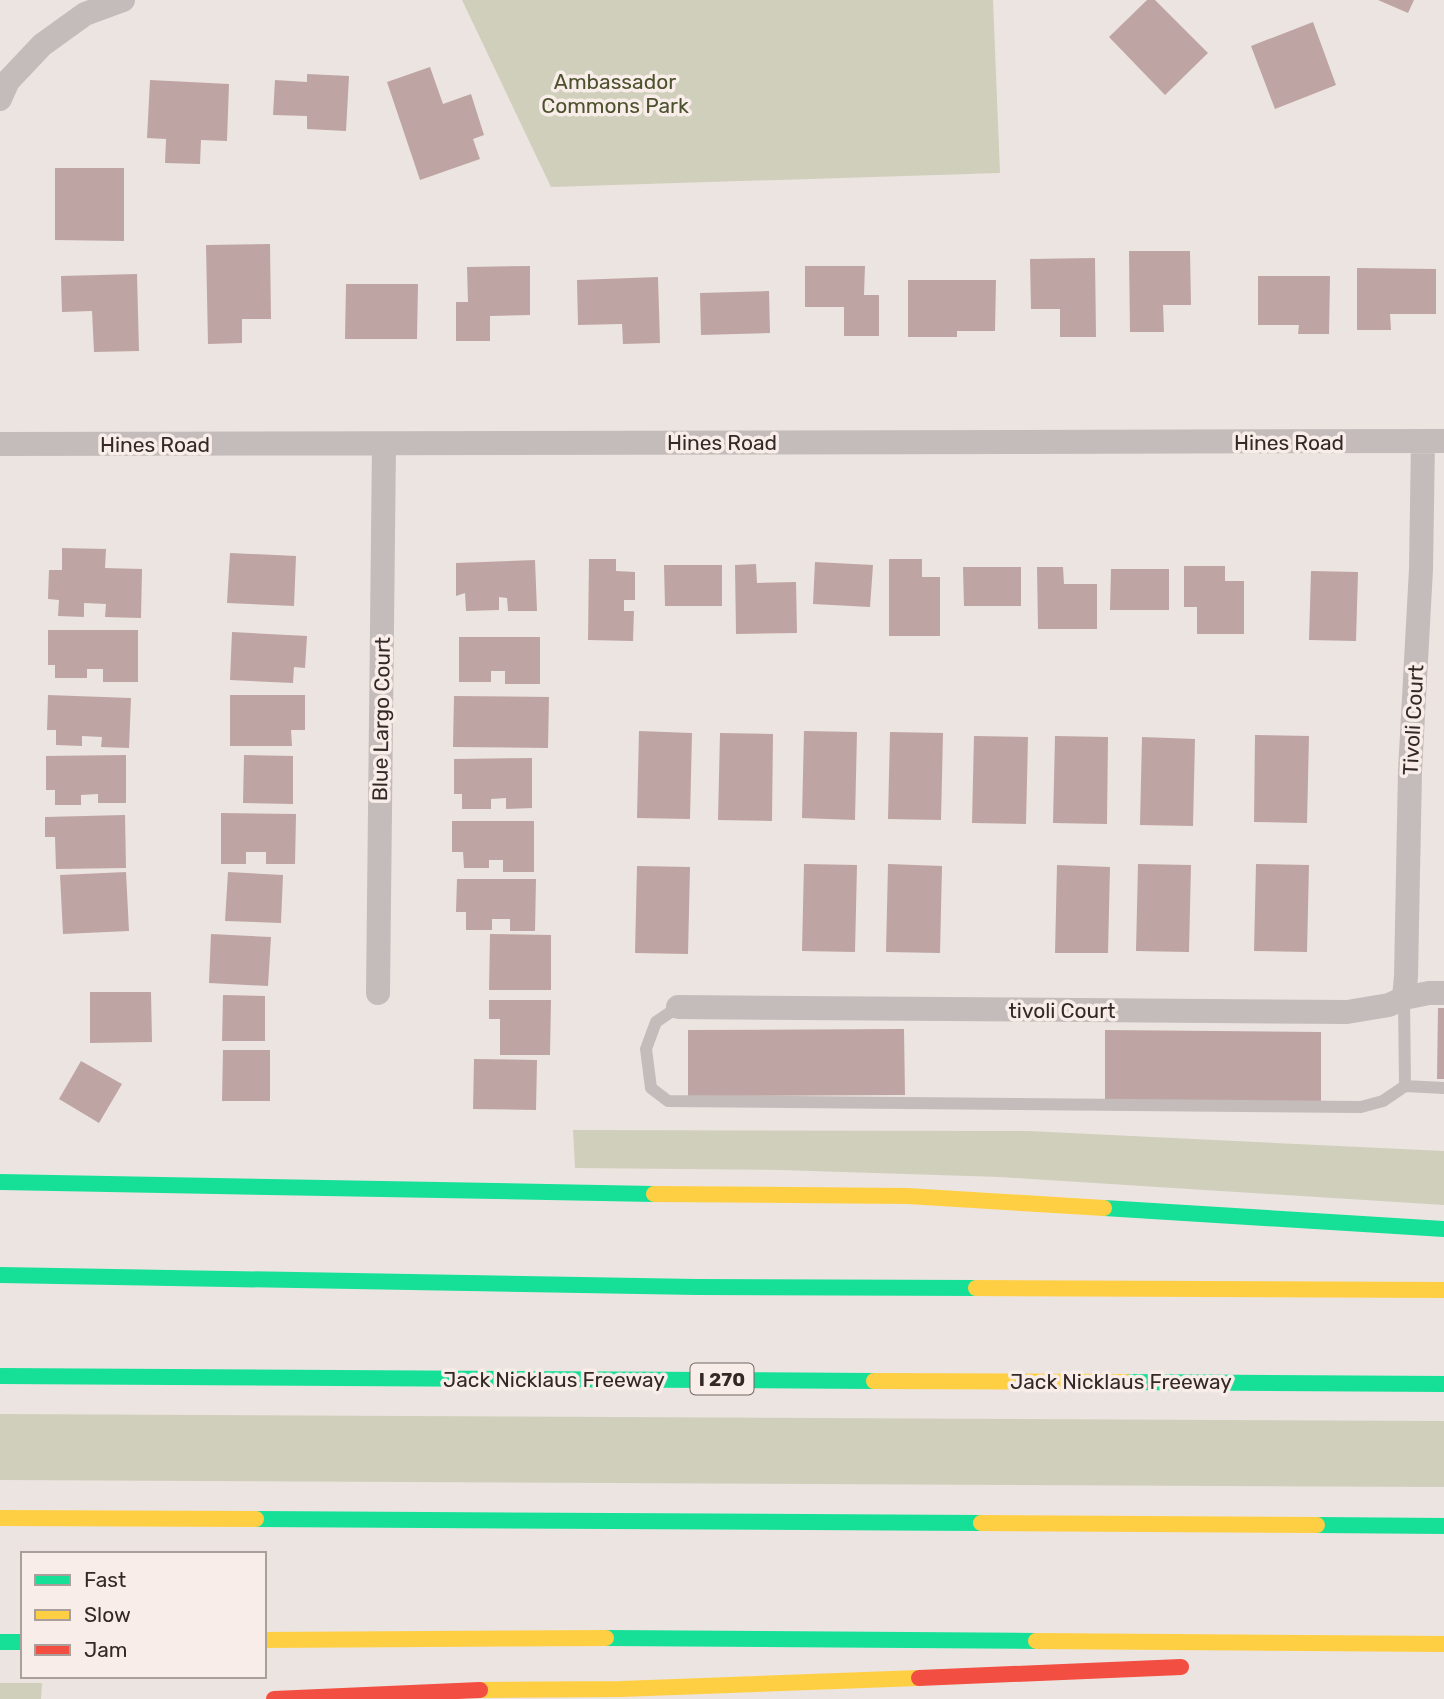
<svg xmlns="http://www.w3.org/2000/svg" width="1444" height="1699" font-family="Rubik,sans-serif">
  <rect width="100%" height="100%" fill="#ece4e0"/>
  <path fill="#d0cfbb" d="M462 0H993L1000 173 551 187Z
    M573 1130 1028 1131 1444 1151V1205L1000 1177 780 1170 575 1168Z
    M0 1414 1444 1421V1487L0 1480Z
    M0 1683H42L41 1699H0Z"/>
  <path fill="#bea5a3" d="M1147 0H1155L1208 53 1165 95 1109 37Z
    M1378 0H1414L1408 13Z
    M1313 22 1336 85 1275 109 1251 46Z
    M430 67 443 104 471 94 484 135 473 139 480 159 420 180 387 82Z
    M307 74 349 76 346 131 307 129V116L273 115 275 80 307 82Z
    M150 80 229 84 227 141 201 140 200 164 165 163 166 139 147 138Z
    M55 168H124V241L55 240Z
    M270 244 271 319H242V343L208 344 206 245Z
    M1129 251H1190L1191 305H1163L1164 332H1130Z
    M1095 258 1096 337H1060V309H1031L1030 259Z
    M530 266V315L490 316V341H456V302H468L467 267Z
    M805 266H865L864 295H879V336H844V307H805Z
    M1357 268 1436 269V314H1390L1391 330H1357Z
    M137 274 139 351 94 352 92 311 62 312 61 276Z
    M1258 276H1330L1329 334H1298L1299 325H1258Z
    M658 277 660 343 623 344 622 324 578 325 577 280Z
    M908 280H996L995 331H957V337H908Z
    M346 284H418L417 339H345Z
    M769 291 770 333 701 335 700 293Z
    M62 548 106 549 105 568 142 569 141 618 105 617 106 604 84 603V617L58 616 59 600 48 599 49 570H62Z
    M230 553 296 556 294 606 227 603Z
    M589 559H616V571L635 572V600H624V611H634L633 641 588 640Z
    M889 559H922V577H940V636H889Z
    M535 560 537 611H508L507 598 499 597V610L466 611 465 593 456 596V563Z
    M815 562 873 565 870 607 813 604Z
    M756 564 757 583 796 582 797 633 736 634 735 565Z
    M664 565H722V606H665Z
    M1184 566H1225V581H1244V634H1197V607H1184Z
    M963 567H1021V606H964Z
    M1037 567H1063L1064 584H1097V629H1038Z
    M1111 569H1169V610H1110Z
    M1311 571 1358 572 1356 641 1309 640Z
    M48 630H138V682H103V669H87V678H55V665H48Z
    M232 632 307 636 305 668 294 667 293 683 230 680Z
    M459 637H540V684H505V671H491V682H459Z
    M48 695 131 698 129 748 101 747 102 737 82 736V746L56 745V730H47Z
    M230 695H305V730H291L292 746H230Z
    M454 696 549 697 548 748 453 747Z
    M639 731 692 733 690 819 637 818Z
    M804 731 857 732 855 820 802 818Z
    M890 732 943 733 941 820 888 819Z
    M720 733 773 734 772 821 718 820Z
    M1255 735 1309 736 1307 823 1254 822Z
    M974 736 1028 737 1026 824 972 823Z
    M1055 736 1108 737 1107 824 1053 823Z
    M1142 737 1195 739 1193 826 1140 825Z
    M126 755V803H98V794L81 795V805H55V790H46V756Z
    M244 755 293 756V804L243 803Z
    M532 758V808L506 809V798L491 799V809H462V794H454V759Z
    M221 813 296 814 295 864H266V852H246V864H221Z
    M125 815 126 868 56 869 55 837H45V817Z
    M452 821H534V872H503V860H489V868H464L463 852H452Z
    M804 864 857 865 855 952 802 951Z
    M888 864 942 866 940 953 886 952Z
    M1138 864 1191 865 1189 952 1136 951Z
    M1256 864 1309 865 1307 952 1254 951Z
    M1057 865 1110 867 1108 953H1055Z
    M637 866 690 867 688 954 635 953Z
    M126 872 129 931 63 934 60 875Z
    M228 872 283 875 281 923 225 921Z
    M457 879H536L535 931H510V919H492V930H466V912H456Z
    M211 934 271 937 268 986 209 983Z
    M490 934 551 935V990H489Z
    M90 992H151L152 1042 90 1043Z
    M223 995 265 996V1041H222Z
    M489 1000H551L550 1055H500V1019H489Z
    M1438 1008H1444V1079H1437Z
    M904 1029 905 1095 688 1096V1030Z
    M1105 1030 1321 1032V1103L1105 1101Z
    M223 1050H270V1101H222Z
    M474 1059 537 1060 536 1110 473 1109Z
    M81 1061 122 1084 99 1123 59 1099Z"/>
  <g fill="none" stroke-linecap="round" stroke-linejoin="round">
    <path stroke="#c4bcba" stroke-width="12" d="M678 1007 656 1022 646 1049 651 1088 668 1101 1361 1107 1383 1101 1405 1086 1404 998
      M1405 1086 1444 1088"/>
    <path stroke="#c4bcba" stroke-width="24" d="M0 99 8 81 42 45 85 14 123 0
      M0 444 1444 441
      M378 993 384 444
      M1404 998 1406 976 1410 771 1421 569 1423 441
      M678 1007 1347 1012 1389 1005 1404 998 1429 993H1444"/>
    <path stroke="#16e098" stroke-width="16" d="M0 1182 654 1194
      M1104 1208 1444 1229
      M0 1275 697 1287 976 1288
      M0 1376 874 1381
      M1126 1382 1444 1384
      M256 1519 981 1523
      M1317 1525 1444 1526
      M606 1638 1036 1641
      M0 1642H23"/>
    <path stroke="#ffcf43" stroke-width="16" d="M654 1194 907 1196 1104 1208
      M976 1288 1444 1290
      M874 1381 1126 1382
      M0 1518 256 1519
      M981 1523 1317 1525
      M264 1640 606 1638
      M1036 1641 1444 1644
      M480 1690 621 1689 919 1678"/>
    <path stroke="#f24e42" stroke-width="16" d="M919 1678 1181 1667
      M274 1699 480 1690"/>
  </g>
  <g text-anchor="middle" dominant-baseline="central" stroke-width="7" stroke-linejoin="round" paint-order="stroke">
    <rect fill="#f8ede8" stroke="#706462" stroke-width="2" x="690.5" y="1363.5" width="63" height="31" rx="5"/>
    <g font-size="19" font-weight="bold" fill="#352928">
      <text x="722" y="1379">I 270</text>
    </g>
    <g font-size="21" fill="#4c512e" stroke="#f8ede8">
      <text x="615" y="81">Ambassador<tspan x="615" dy="24">Commons Park</tspan></text>
    </g>
    <g font-size="21" fill="#352928" stroke="#f8ede8">
      <text x="722" y="442">Hines Road</text>
      <text x="1289" y="442">Hines Road</text>
      <text x="155" y="444">Hines Road</text>
      <text transform="translate(381 719) rotate(-89)">Blue Largo Court</text>
      <text transform="translate(1413 720) rotate(-87)">Tivoli Court</text>
      <text x="1062" y="1010">tivoli Court</text>
      <text x="554" y="1379">Jack Nicklaus Freeway</text>
      <text x="1121" y="1381">Jack Nicklaus Freeway</text>
    </g>
  </g>
  <rect x="21" y="1552" width="245" height="126" fill="#f8ede8" stroke="#aa9f9b" stroke-width="2"/>
  <rect x="35" y="1575" width="35" height="10" fill="#16e098" stroke="#aa9f9b" stroke-width="2"/>
  <text x="84" y="1587" font-size="21" fill="#352928">Fast</text>
  <rect x="35" y="1610" width="35" height="10" fill="#ffcf43" stroke="#aa9f9b" stroke-width="2"/>
  <text x="84" y="1622" font-size="21" fill="#352928">Slow</text>
  <rect x="35" y="1645" width="35" height="10" fill="#f24e42" stroke="#aa9f9b" stroke-width="2"/>
  <text x="84" y="1657" font-size="21" fill="#352928">Jam</text>
</svg>
